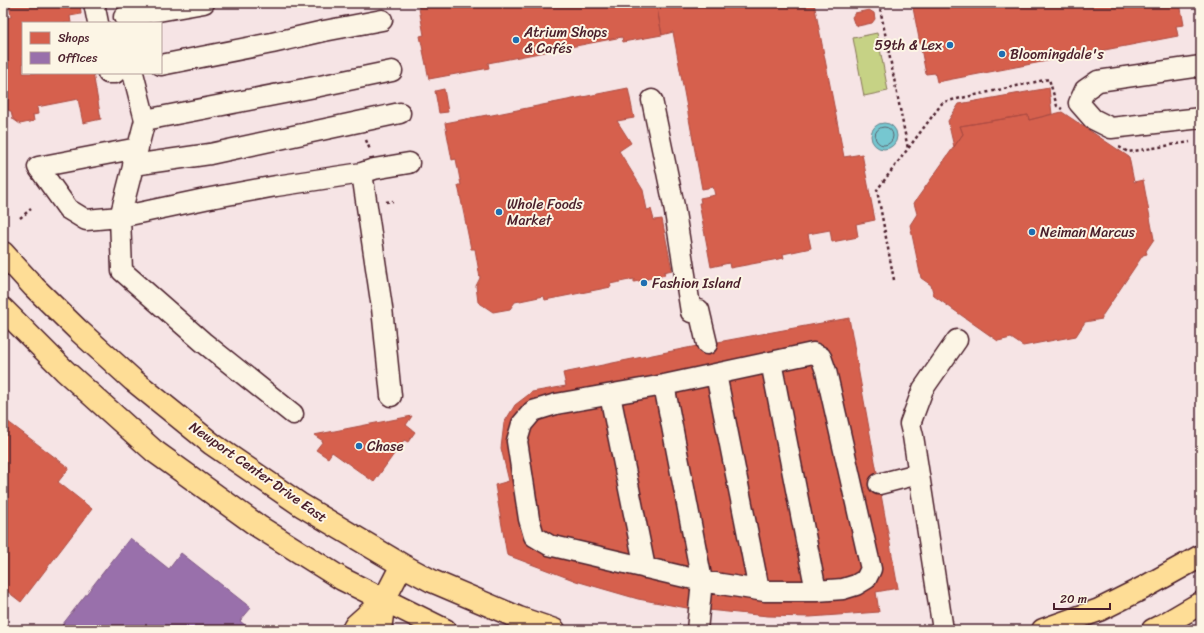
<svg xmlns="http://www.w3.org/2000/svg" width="1204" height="633" font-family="Sriracha,sans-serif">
  <rect width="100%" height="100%" fill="#fcf5e5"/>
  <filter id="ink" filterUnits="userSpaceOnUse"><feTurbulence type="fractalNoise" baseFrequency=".025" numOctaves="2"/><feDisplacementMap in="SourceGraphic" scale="8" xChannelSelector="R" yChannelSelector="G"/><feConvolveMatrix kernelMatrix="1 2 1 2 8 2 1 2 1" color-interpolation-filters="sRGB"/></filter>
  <g filter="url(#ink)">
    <path fill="#f6e4e5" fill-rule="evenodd" d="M3 3H1201V630H3ZM23 23H161V73H23Z"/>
    <path fill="#c6d285" stroke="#887858" d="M877 33 888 91 864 96 853 38Z"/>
    <path fill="#76c7d0" stroke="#64848e" d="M871 136a13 13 0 1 1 26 0a13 13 0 1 1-26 0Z"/>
    <path fill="#d6604d" stroke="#ac4c43" d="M14 3H80L81 14 70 16 71 23H23V73H93L101 119 83 123 78 99 37 107 38 114 33 115 34 121 20 124 13 119 11 111H10L3 107V17V19L11 17 9 4Z
      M418 3H656L662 35 623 42 622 37 488 63 489 68 429 79 420 36 424 35Z
      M656 3H792L793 5 804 3H814L844 157 862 154 875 220 856 224 858 237 832 242 830 230 808 234 811 248 783 254 784 258 730 268 729 263 711 267 699 203H701L700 198 715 195 713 187 702 189 673 32 662 35Z
      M912 3H1180L1184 25 1176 26 1178 36 937 82 935 73 926 74Z
      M869 10 874 13 875 19 872 23 858 26 854 23 852 17 855 13Z
      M628 88 634 118 617 121 631 143 619 151 643 190 647 210 651 209 654 220 662 219 672 270 664 272 665 275 634 282V279L610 284 611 287 545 300 544 296 515 302 510 309 493 312 478 302 476 286 480 278 475 249H471L458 185H461L456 159 452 160 445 123 487 115V116Z
      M1049 88 1052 114 1029 120 1028 115 960 126 963 134 954 147 948 121 959 104Z
      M444 89 448 112 439 113 435 91Z
      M1062 112 1129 157 1134 182 1143 180 1154 239 1146 251 1147 254 1143 255 1102 316V319L1085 322 1076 336 1023 346 1011 338 998 341 934 296 931 285 921 278 910 225 917 214 914 203 963 134 960 126 1028 115 1029 120Z
      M849 318 898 588 876 592 879 612 810 617 768 616 687 608 638 599 576 581 507 555 495 485 509 481 501 448 504 423 515 405 532 392 566 386 563 373 707 344Z
      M412 416 406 425 415 432 408 442 404 440 374 482 332 452 328 458 316 450 323 441 314 435Z
      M3 418 69 468 58 482 92 509 21 602 3 588Z"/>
    <path fill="#9970ab" stroke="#815885" d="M130 538 169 569 181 553 251 608 240 621 251 630H60L59 629Z"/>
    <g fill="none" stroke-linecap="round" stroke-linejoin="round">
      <path stroke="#5c626d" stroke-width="1" d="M875 136a9 9 0 1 1 18 0a9 9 0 1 1-18 0Z"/>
      <g stroke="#4a1f2b" stroke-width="23">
        <path id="minor" d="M94 3 98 23
          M124 17 204 3
          M161 65 272 43 324 31 382 20
          M1201 66 1098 81 1085 90 1079 103 1093 119 1111 128 1201 118
          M108 73H115
          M133 73 145 120 120 217 122 271 203 342 293 414
          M652 100 674 206 691 312
          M145 120 315 87 392 71
          M138 148 38 167 68 209 86 220 120 217 205 199 276 186 362 173 374 169 409 163
          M133 165 210 154 400 113
          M362 173 382 308 391 396
          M699 310 707 344
          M813 353 821 357 826 371 871 569 866 579 856 585 843 589 816 591H765L702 581 549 545 534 536 529 519 517 441 522 424 533 411 556 404 664 385Z
          M771 362 816 591
          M716 374 759 590
          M664 385 702 581 697 630
          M610 395 645 568
          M879 484 918 474
          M943 630 913 436 910 424 923 389 957 340"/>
      </g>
      <g stroke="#4a1f2b" stroke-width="25">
        <path id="major" d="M3 253 34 287 78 330 133 380 212 444 301 505 402 565 432 581 519 618 554 630
          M3 309 65 371 154 451 258 526 342 579 445 630
          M353 630 356 625 384 600
          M380 630 384 600 402 565
          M1043 630 1099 610 1145 587 1201 556
          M1153 630 1165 624 1201 603"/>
      </g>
      <path stroke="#4a1f2b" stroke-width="2.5" stroke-dasharray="3 3" stroke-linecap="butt" d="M879 3 908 149
        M366 140 370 150
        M1119 147 1128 152 1190 142
        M386 202 393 201
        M20 218 31 209
        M894 280 877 190 943 102 1049 79 1057 106 1062 109"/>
      <use href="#minor" stroke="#fcf5e5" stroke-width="20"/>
      <use href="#major" stroke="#fedd96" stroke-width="22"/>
    </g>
  </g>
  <g fill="#1f6fb2" stroke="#fcf5e5" stroke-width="1.5">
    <circle cx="516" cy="40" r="4"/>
    <circle cx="950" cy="45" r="4"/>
    <circle cx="1002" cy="54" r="4"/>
    <circle cx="499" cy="212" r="4"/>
    <circle cx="1032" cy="232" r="4"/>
    <circle cx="644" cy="283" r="4"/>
    <circle cx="359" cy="446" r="4"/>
  </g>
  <g text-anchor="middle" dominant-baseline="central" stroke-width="4" stroke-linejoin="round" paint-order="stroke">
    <g font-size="14" fill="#4a1f2b" stroke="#fcf5e5" text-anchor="start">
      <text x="524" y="32">Atrium Shops<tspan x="524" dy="16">&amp; Cafés</tspan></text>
      <text x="942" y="45" text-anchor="end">59th &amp; Lex</text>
      <text x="1010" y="54">Bloomingdale's</text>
      <text x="507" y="204">Whole Foods<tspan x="507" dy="16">Market</tspan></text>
      <text x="1040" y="232">Neiman Marcus</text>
      <text x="652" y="283">Fashion Island</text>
      <text x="367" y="446">Chase</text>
    </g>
    <g font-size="14" fill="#4a1f2b" stroke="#fcf5e5">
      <text transform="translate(258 472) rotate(35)">Newport Center Drive East</text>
    </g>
  </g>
  <rect width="1204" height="633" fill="none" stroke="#fcf5e5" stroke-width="16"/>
  <rect x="8" y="8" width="1188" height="617" fill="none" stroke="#4a1f2b" stroke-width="1.5" filter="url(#ink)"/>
  <rect x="22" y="22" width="140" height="52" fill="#fcf5e5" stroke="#b59f9b"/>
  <rect x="30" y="32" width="20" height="12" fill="#d6604d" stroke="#b59f9b"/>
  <text x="58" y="42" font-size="12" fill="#4a1f2b">Shops</text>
  <rect x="30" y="52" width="20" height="12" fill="#9970ab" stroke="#b59f9b"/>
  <text x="58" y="62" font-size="12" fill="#4a1f2b">Offices</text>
  <path d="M1054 603v6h56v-6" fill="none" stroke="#4a1f2b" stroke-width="2"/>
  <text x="1060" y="603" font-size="12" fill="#4a1f2b" stroke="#fcf5e5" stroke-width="3" paint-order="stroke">20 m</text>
</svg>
